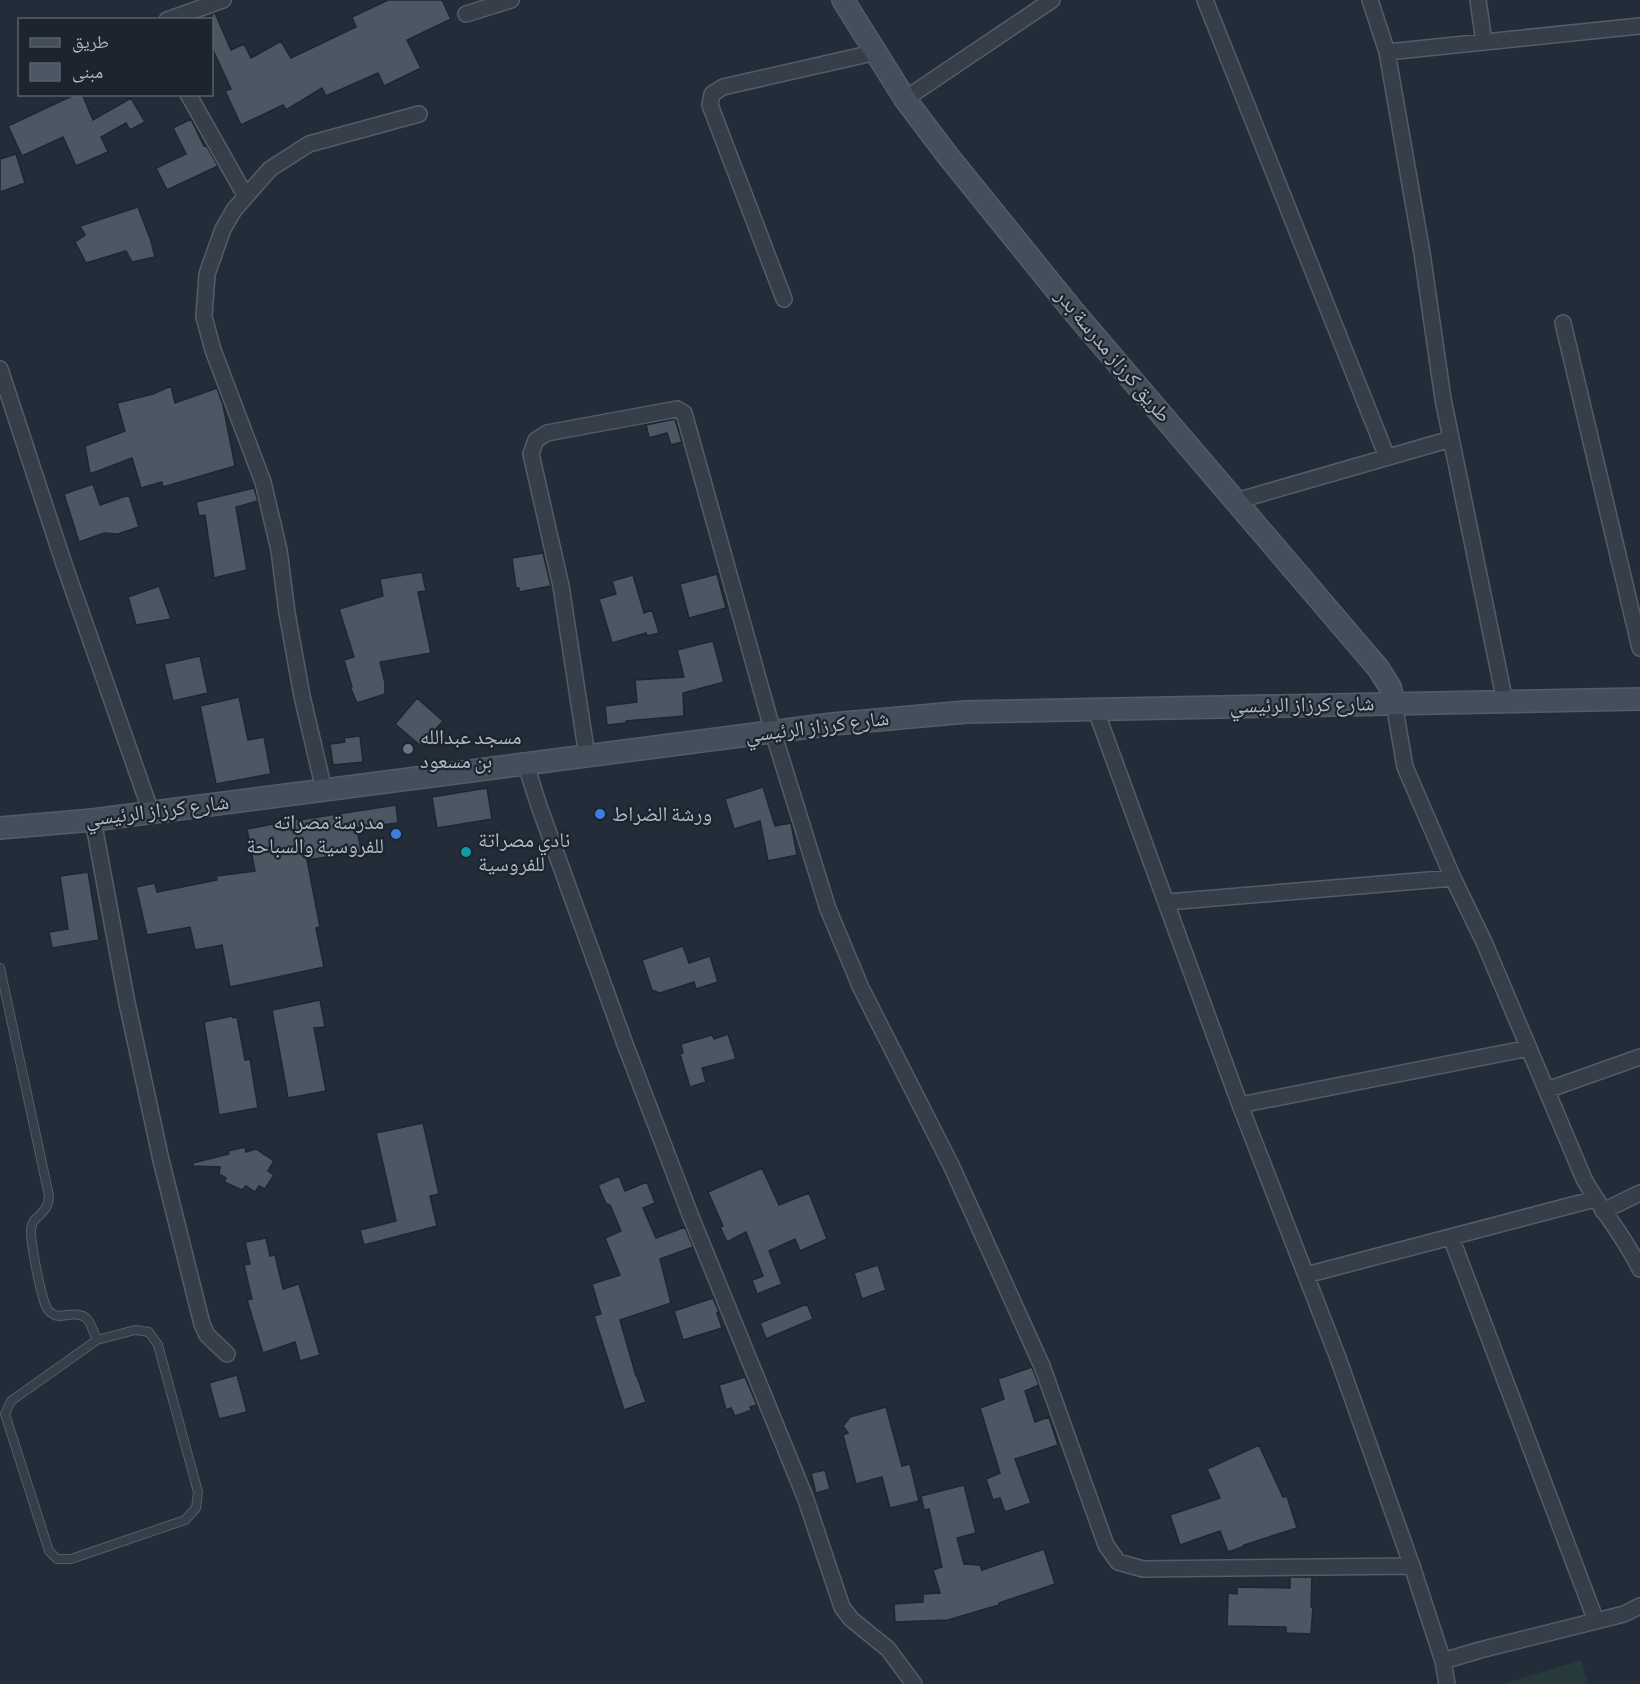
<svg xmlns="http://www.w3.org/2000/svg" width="1640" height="1684" font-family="'Alegreya Sans','Noto Naskh Arabic',sans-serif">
  <rect width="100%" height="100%" fill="#232d39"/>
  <path fill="#263a3b" d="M1581 1660 1588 1684H1503Z"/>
  <path fill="#4b5864" stroke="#1e2630" stroke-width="1.5" d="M388 0H442L451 19 407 40 421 68 384 86 378 73 326 96 322 88 286 110 283 105 241 125 225 91 231 89 212 48V14L215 13 231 50 244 44 251 58 281 41 291 58 356 27 352 17Z
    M76 94H82L93 120 131 98 145 122 130 130 126 123 101 137 108 152 76 166 63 137 22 156 8 126Z
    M191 119 204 146 206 145 218 166 167 190 156 168 186 154 173 128Z
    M16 154 25 183 0 192V159Z
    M138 207 151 241 155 257 132 262 126 251 86 263 75 242 85 235 80 226Z
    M171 386 175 403 217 388 223 405 235 466 163 487 162 482 141 488 132 458 90 474 85 446 125 431 117 403 153 394Z
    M675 419 682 442 671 445 667 433 649 438 646 425Z
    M93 484 100 505 129 495 139 527 118 534 104 533 79 542 64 494Z
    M254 488 258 501 236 507 247 570 214 578 205 515 199 516 196 502Z
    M543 553 551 586 519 592V588H516L512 558Z
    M422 572 426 591 418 592 431 653 380 662 385 683V694L357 703 350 687H352L344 660 354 657 339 609 383 596 380 579Z
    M717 574 726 608 689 618 680 584Z
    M633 575 644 613 652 610 659 633 647 636 646 633 612 643 599 599 616 594 612 581Z
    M159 586 171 619 136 625 128 597Z
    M713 641 724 682 683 693 684 716 626 721V723L607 725 605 706 637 702 635 680 684 677 677 650Z
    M200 656 208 693 173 701 164 664Z
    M239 697 248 740 264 737 271 774 216 784 200 706Z
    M417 698 443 721 421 746 395 724Z
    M360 736 363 762 333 765 330 744 345 742 344 738Z
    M763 787 775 826 791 823 797 855 768 861 760 821 734 829 725 799Z
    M487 788 492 819 437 828 432 797Z
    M396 805 398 823 357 828 361 852 307 860 320 927 316 928 324 967 230 987 222 945 195 950 190 927 147 935 136 887 155 883 157 892 217 880 216 876 255 871 247 829 298 819 299 820Z
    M88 872 99 940 52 948 49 932 68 929 60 876Z
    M683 946 689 963 710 956 718 982 696 989 694 982 660 993 652 990 642 960Z
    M320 1000 325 1027 314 1028 326 1091 288 1098 272 1010Z
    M232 1016 233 1018 237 1017 245 1060 250 1059 258 1108 219 1115 204 1022Z
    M728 1034 736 1059 702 1068 706 1082 690 1087 680 1054 683 1053 681 1044 712 1035 714 1039Z
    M423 1123 439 1194 430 1196 437 1226 364 1245 360 1230 396 1221 376 1133Z
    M245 1147 246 1152 256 1149 274 1161 268 1171 274 1175 265 1189 259 1186 255 1192 246 1186 242 1190 224 1182 226 1178 219 1174 220 1167 193 1166V1163L229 1154 228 1151Z
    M762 1168 779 1205 809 1193 827 1239 800 1251 795 1239 769 1251 782 1284 757 1294 752 1280 763 1276 746 1232 727 1242 720 1227 723 1226 708 1192Z
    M619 1176 625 1191 647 1182 655 1203 643 1208 656 1238 685 1227 693 1247 660 1259 671 1303 620 1320 636 1376H637L646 1402 624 1410 594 1316 601 1314 592 1284 620 1275 605 1238 621 1231 610 1205 606 1204 598 1185Z
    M266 1238 270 1256 275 1255 283 1289 299 1284 320 1355 300 1361 295 1342 263 1353 247 1300 252 1299 244 1265 250 1264 245 1242Z
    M878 1265 886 1290 862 1299 854 1273Z
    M713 1298 719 1312 717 1313 722 1328 683 1340 674 1311Z
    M807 1304 813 1319 766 1339 760 1323Z
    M1032 1367 1039 1385 1025 1391 1035 1422 1049 1417 1058 1445 1015 1459 1031 1503 1005 1512 1000 1498 993 1500 986 1479 1000 1473 980 1408 1004 1399 998 1379Z
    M237 1375 247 1412 219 1419 209 1383Z
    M745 1377 757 1405 750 1407 752 1410 735 1416 731 1408 726 1410 719 1385Z
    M886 1407 902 1466 910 1464 919 1501 890 1508 882 1477 856 1484 843 1435 848 1433 843 1426 850 1417Z
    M1259 1445 1283 1497 1287 1496 1297 1528 1244 1545 1245 1546 1228 1552 1220 1531 1180 1545 1170 1515 1220 1498 1207 1469Z
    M825 1470 830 1489 816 1493 811 1473Z
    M964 1485 976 1533 957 1538 964 1564 980 1565 982 1570 1044 1549 1055 1584 999 1603V1605L948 1620 895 1622 894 1604 923 1602V1594L940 1593 933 1570 942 1567 929 1509 924 1510 921 1496Z
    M1290 1577H1312L1311 1607H1313L1311 1634 1286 1633V1627L1227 1626 1228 1593 1237 1594V1587L1290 1588Z"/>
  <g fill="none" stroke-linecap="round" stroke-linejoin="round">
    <g stroke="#545d67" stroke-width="10">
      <path id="lane" d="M0 968 49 1196C48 1217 31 1214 31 1231 31 1246 40 1290 45 1304 46 1307 49 1312 53 1314 57 1317 62 1316 67 1315 90 1312 89 1322 97 1340
        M135 1330 149 1332 158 1345 198 1492 196 1508 185 1520 71 1559H57L49 1551 5 1414 11 1401 97 1340Z"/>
    </g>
    <g stroke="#545d67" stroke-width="18">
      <path id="street" d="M1205 0 1387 457
        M1370 0 1387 52 1422 253 1443 399 1505 702
        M1478 0 1484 42
        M466 14 511 0
        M167 20 223 0
        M1387 52 1640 26
        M188 94 245 195
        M905 99 1052 0
        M784 299 710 105 712 94 723 87 877 52
        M1563 323 1640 648
        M0 369 64 564 151 812
        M1236 501 1451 439
        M1394 703 1405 767 1453 878 1484 942 1584 1179C1601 1210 1625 1237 1640 1269
        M1095 708 1240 1105 1338 1358 1412 1566 1443 1661 1447 1684
        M587 756 561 586 531 454 536 440 547 433 677 409 684 413 773 732 828 909 861 988 951 1165 1042 1366 1106 1545 1118 1562 1143 1569 1412 1566
        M525 762 539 806 625 1044 691 1217 805 1497 842 1607 851 1619 888 1649 914 1684
        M324 790 302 696 287 613 279 550 263 482 213 350 204 317 207 274 223 229 234 210 270 169 309 144 419 114
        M93 820 127 1003 161 1160 202 1324 207 1335 227 1354
        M1167 902 1453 878
        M1547 1090 1640 1057
        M1240 1105 1529 1048
        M1603 1211 1640 1193
        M1451 1237 1596 1621
        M1306 1275 1595 1199
        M1443 1661 1480 1650 1624 1614 1640 1606"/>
    </g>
    <g stroke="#545d67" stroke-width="24">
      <path id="secondary" d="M843 0 905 99 948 156 1074 312 1378 668 1390 687 1394 703
        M0 828 93 820 833 724 966 712 1640 699"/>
    </g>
    <use href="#lane" stroke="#363f49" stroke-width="8"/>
    <use href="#street" stroke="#363f49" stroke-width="15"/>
    <use href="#secondary" stroke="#454f5c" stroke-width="21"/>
  </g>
  <circle fill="#6b7280" stroke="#1c242e" stroke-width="2" cx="408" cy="749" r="6"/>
  <g fill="#3f7fe0" stroke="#1c242e" stroke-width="2">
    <circle cx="600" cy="814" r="6"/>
    <circle cx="396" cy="834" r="6"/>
  </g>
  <circle fill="#0f9aa8" stroke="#1c242e" stroke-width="2" cx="466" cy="852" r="6"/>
  <g text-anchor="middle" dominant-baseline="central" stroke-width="4.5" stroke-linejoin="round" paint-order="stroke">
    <g font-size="21" fill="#b1bac5" stroke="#1c242e">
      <text transform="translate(1113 356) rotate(50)">طريق كرزاز مدرسة بدر</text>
      <text transform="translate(1302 705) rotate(-1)">شارع كرزاز الرئيسي</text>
      <text transform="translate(817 727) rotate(-7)">شارع كرزاز الرئيسي</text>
      <text transform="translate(157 811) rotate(-7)">شارع كرزاز الرئيسي</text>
    </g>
    <g font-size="21" fill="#b1bac5" stroke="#1c242e" text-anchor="start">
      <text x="420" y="737">مسجد عبدالله<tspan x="420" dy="24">بن مسعود</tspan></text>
      <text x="612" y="814">ورشة الضراط</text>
      <text x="384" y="822" text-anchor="end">مدرسة مصراته<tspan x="384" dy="24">للفروسية والسباحة</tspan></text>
      <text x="478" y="840">نادي مصراتة<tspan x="478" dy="24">للفروسية</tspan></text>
    </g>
  </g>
  <rect x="18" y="18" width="195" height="78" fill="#1c242e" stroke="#58606a" stroke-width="1.5"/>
  <rect x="30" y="38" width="30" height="9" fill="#454f5c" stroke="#58606a" stroke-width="1.5"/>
  <text x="72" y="48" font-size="18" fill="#b1bac5">طريق</text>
  <rect x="30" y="63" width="30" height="18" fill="#4b5864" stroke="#58606a" stroke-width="1.5"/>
  <text x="72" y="78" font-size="18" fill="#b1bac5">مبنى</text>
</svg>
